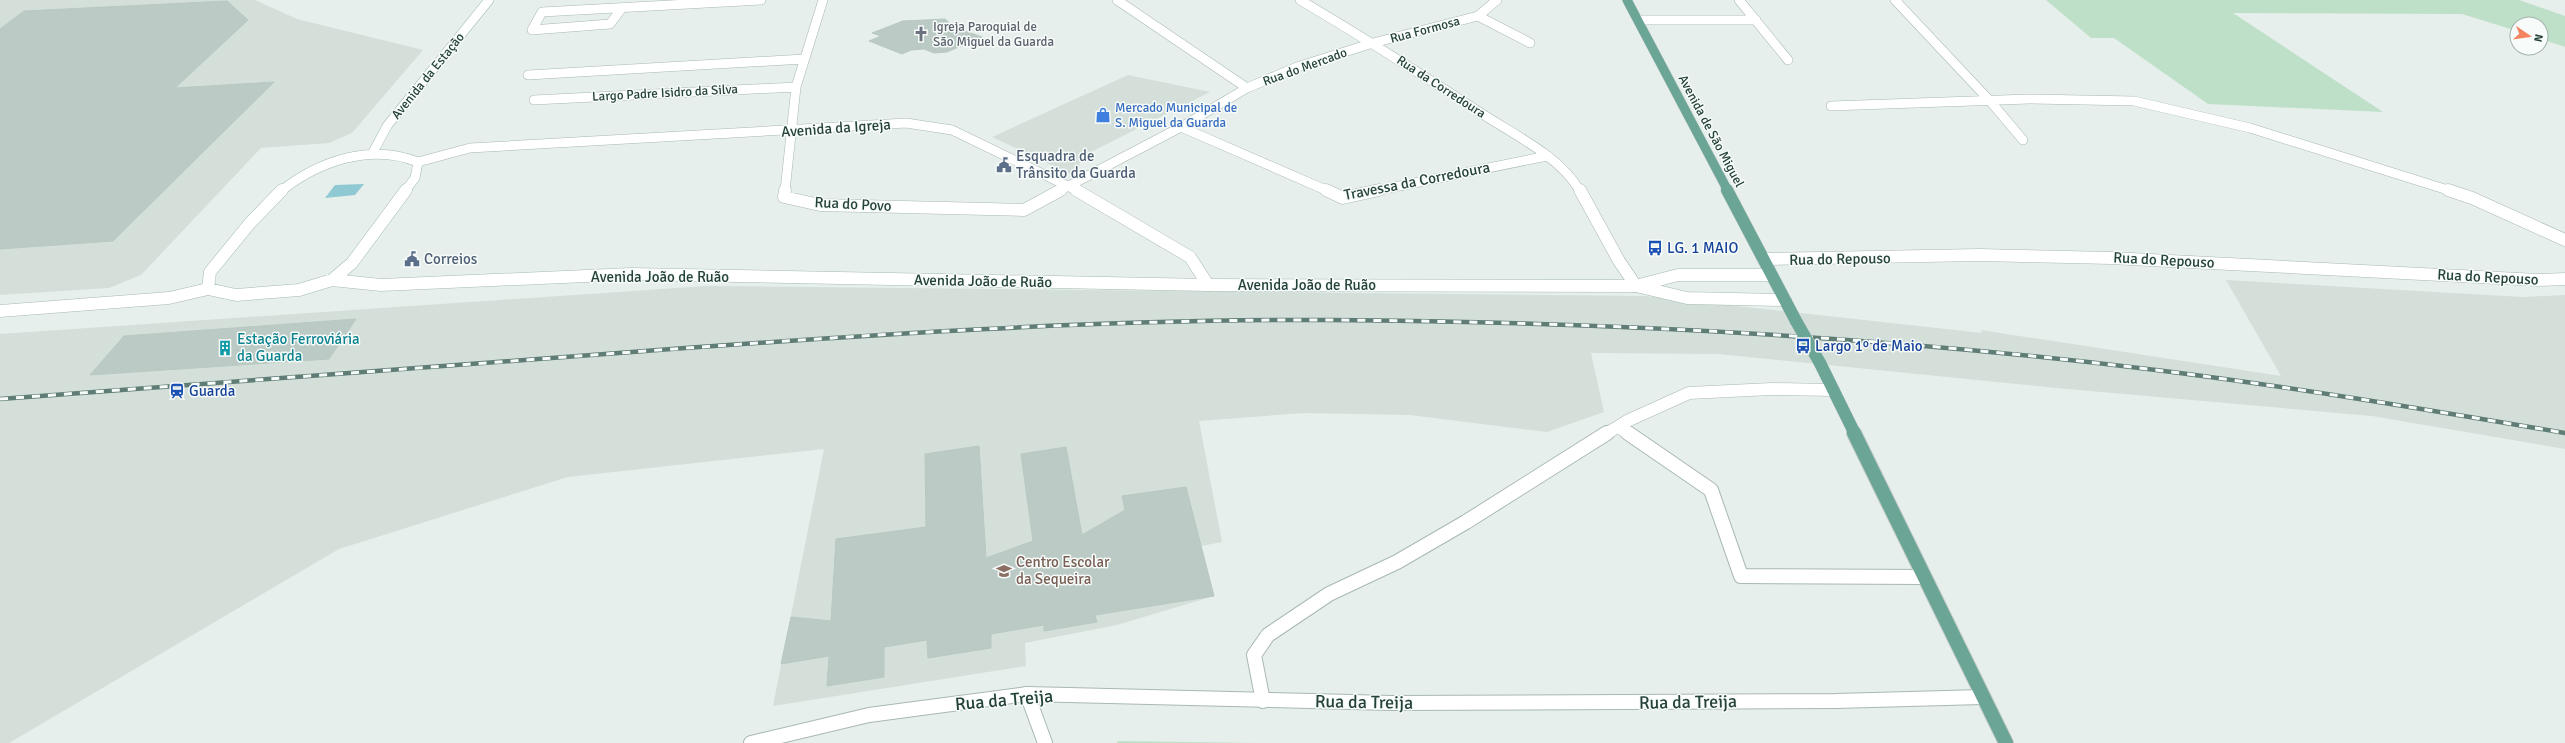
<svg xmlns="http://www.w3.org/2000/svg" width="2565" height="743" font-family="Signika,sans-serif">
  <rect width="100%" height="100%" fill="#e6efeb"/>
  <path fill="#d4dfda" d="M0 0H255L297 19 423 50 352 133 329 143 261 148 141 275 109 288 0 295Z
    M1128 75 1210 92 1081 157 1078 170 1070 174 992 137Z
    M2226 280 2523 297 2565 295V449L2372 416 2056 388 1718 354 1591 353 1604 412 1547 432 1410 415 1303 413 1199 421 1222 542 1201 546 1214 596 1117 625 1025 643 1026 666 773 706 824 449 568 477 339 549 9 743H0V334L706 286 1645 296 1982 333 1981 330 2281 376Z"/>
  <path fill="#bfe0c8" d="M2046 0H2519L2565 16V47L2541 39V24H2517V31L2462 14 2233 13 2383 112 2208 104 2114 38H2091Z
    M1118 741 1256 743H1117Z"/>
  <path fill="#8ec9d4" d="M364 184 355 195 325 198 335 185Z"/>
  <path fill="#bbcac4" stroke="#b8c9c2" d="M227 1 248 20 175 88 274 82 113 241 0 249V29L24 11Z
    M945 19 954 27 982 37 947 52 934 53 924 49 911 50 902 54 869 41 881 36 872 33 903 21Z
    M356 319 329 359 90 375 124 336Z
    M979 446 986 558 1033 541 1021 454 1066 447 1082 535 1125 510 1122 496 1186 487 1214 596 1095 615 1097 622 1044 631V625L991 634V648L928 658 927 640 884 647V677L827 686 829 656 781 664 791 617 831 621 836 539 926 527 925 454Z"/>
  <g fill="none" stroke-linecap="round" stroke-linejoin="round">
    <g stroke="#a8b8b2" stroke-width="10">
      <path id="minor-far2" d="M1117 0 1247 88
        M1300 0C1361 36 1421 74 1481 113 1514 135 1560 156 1580 191
        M1739 0 1788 60
        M1895 0 1990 101 2023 140
        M622 8 610 24 532 30 542 12 761 0
        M1478 16 1530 43
        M1638 20H1756
        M528 75 804 59
        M534 100 796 87
        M1831 106 2029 99 2134 101 2250 128 2451 191
        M1181 127 1328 191
        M418 162 470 148 906 123 952 130 1078 191
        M785 191 796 87 823 0
        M1059 191 1181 127 1247 88 1297 67 1373 43 1478 16 1497 0
        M1375 191 1547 156"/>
    </g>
    <g stroke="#a8b8b2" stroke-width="13">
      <path id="minor-far1" d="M785 190 784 197 820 205 1024 210 1061 190
        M1076 190 1190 257 1208 285
        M1326 190 1343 198 1379 190
        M1580 190 1619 261 1636 286
        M2448 190 2472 198 2565 240
        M1763 259 1979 255 2112 258 2538 280 2565 279
        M0 311 169 298 208 289
        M1618 427 1629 434
        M1606 434 1627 421 1689 393 1771 389 1833 390"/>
    </g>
    <g stroke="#a8b8b2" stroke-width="16">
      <path id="minor" d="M1628 433 1711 490 1741 576 1924 577
        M1027 694 1045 743
        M1263 701 1254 655 1268 635 1329 594 1397 562 1466 522 1607 433"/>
    </g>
    <g stroke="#a8b8b2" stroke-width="16">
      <path id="tertiary" d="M751 743 869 715 1027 694 1392 703 1836 701 1982 697"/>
    </g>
    <g stroke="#a4bbb3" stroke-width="10">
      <path id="secondary-far1" d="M372 154 387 126 489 0
        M281 191C319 161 371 143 418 162L415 178 405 191"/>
    </g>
    <g stroke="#a4bbb3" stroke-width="13">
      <path id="secondary" d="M282 190 250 223 210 272 208 289 236 295 299 290 332 280 352 263 406 190
        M332 280 381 285 631 274 1208 285 1636 286 1687 298 1785 300
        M1639 285 1678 275H1771"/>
    </g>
    <g stroke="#c2cac8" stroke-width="10">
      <path id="primary-far2" d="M1627 0 1728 191"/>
    </g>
    <g stroke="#c2cac8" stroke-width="13">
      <path id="primary-far1" d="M1727 190 1796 321
        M1820 363 1855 434"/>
    </g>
    <g stroke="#c2cac8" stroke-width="16">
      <path id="primary" d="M1854 433 2006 743"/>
    </g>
    <use href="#minor-far2" stroke="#fff" stroke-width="9"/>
    <use href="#minor-far1" stroke="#fff" stroke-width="12"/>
    <use href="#minor" stroke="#fff" stroke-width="14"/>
    <use href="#tertiary" stroke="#fff" stroke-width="14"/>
    <use href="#secondary-far1" stroke="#fff" stroke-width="9"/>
    <use href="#secondary" stroke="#fff" stroke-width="12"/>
    <use href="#primary-far2" stroke="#6aa596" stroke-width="9"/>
    <use href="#primary-far1" stroke="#6aa596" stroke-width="12"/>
    <use href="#primary" stroke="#6aa596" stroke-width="14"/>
    <g stroke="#5f7d75" stroke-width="4.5">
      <path id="rail" d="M0 399C211 383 421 368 632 352 864 335 1097 319 1330 320 1606 322 1882 336 2156 370 2293 387 2429 410 2565 433"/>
    </g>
    <use href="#rail" stroke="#f7fbf9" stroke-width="3" stroke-dasharray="8" stroke-linecap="butt"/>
    <g stroke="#c2cac8" stroke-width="13" stroke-linecap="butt">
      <path id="primary-bridge" d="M1796 321 1820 363"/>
    </g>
    <use href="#primary-bridge" stroke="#6aa596" stroke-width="12"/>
  </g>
  <defs>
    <g id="church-bare" transform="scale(1.2)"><path d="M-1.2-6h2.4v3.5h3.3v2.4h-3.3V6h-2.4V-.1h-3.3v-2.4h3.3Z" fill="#6b7280" stroke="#f7fbf9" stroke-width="2.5" paint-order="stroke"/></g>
    <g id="shop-bare" transform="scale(1.2)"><path d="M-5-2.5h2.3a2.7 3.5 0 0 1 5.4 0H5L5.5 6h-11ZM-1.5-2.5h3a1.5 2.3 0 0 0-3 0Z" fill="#3f7fe0" stroke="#f7fbf9" stroke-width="2.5" paint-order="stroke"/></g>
    <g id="civic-bare" transform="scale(1.2)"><path d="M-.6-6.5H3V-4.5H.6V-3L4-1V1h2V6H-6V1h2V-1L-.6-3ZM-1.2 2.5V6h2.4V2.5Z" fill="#5c6f8a" stroke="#f7fbf9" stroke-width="2.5" paint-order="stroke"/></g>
    <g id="bus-bare" transform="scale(1.2)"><path d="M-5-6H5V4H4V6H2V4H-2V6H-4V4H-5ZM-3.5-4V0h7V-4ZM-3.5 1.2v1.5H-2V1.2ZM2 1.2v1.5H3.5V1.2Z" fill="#1a4fb4" stroke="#f7fbf9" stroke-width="2.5" paint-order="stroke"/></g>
    <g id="building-bare" transform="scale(1.2)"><path d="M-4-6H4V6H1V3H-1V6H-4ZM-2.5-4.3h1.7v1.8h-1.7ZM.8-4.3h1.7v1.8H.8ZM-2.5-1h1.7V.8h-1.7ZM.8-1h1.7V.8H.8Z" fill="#0f9aa8" stroke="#f7fbf9" stroke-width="2.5" paint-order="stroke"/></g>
    <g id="station-bare" transform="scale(1.2)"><path d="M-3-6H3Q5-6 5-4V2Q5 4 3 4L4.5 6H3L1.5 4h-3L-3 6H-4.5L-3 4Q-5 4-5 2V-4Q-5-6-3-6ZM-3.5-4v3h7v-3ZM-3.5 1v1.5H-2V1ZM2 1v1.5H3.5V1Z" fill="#1a4fb4" stroke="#f7fbf9" stroke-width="2.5" paint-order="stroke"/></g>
    <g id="school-bare" transform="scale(1.2)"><path d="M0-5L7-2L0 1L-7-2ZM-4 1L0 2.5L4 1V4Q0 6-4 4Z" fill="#8d6e63" stroke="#f7fbf9" stroke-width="2.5" paint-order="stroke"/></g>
  </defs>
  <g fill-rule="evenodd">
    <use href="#church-bare" x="921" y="34"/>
    <use href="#shop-bare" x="1103" y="115"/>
    <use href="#civic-bare" x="1004" y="165"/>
    <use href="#bus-bare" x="1655" y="248"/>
    <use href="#civic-bare" x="412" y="259"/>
    <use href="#bus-bare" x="1803" y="346"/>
    <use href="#building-bare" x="225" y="348"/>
    <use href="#station-bare" x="177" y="391"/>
    <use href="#school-bare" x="1004" y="571"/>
  </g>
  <g text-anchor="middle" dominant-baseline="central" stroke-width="3" stroke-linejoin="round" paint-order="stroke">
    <g font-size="13" fill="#5b616d" stroke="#f7fbf9" text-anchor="start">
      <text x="933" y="27">Igreja Paroquial de<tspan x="933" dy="15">São Miguel da Guarda</tspan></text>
    </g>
    <g font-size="13" fill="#24423a" stroke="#f7fbf9">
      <text transform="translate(1425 30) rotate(-15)">Rua Formosa</text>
      <text transform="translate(1305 67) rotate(-20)">Rua do Mercado</text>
      <text transform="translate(428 76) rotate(-51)">Avenida da Estação</text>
      <text transform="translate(1441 87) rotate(33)">Rua da Corredoura</text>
      <text transform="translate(665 93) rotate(-3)">Largo Padre Isidro da Silva</text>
      <text transform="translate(1711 131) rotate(62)">Avenida de São Miguel</text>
    </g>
    <g font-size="13" fill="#366cbe" stroke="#f7fbf9" text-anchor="start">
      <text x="1115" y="108">Mercado Municipal de<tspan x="1115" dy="15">S. Miguel da Guarda</tspan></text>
    </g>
    <g font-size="15" fill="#24423a" stroke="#f7fbf9">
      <text transform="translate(836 128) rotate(-4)">Avenida da Igreja</text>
      <text transform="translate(1417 181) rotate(-11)">Travessa da Corredoura</text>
      <text transform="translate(853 204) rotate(3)">Rua do Povo</text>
      <text transform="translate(1840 259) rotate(-1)">Rua do Repouso</text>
      <text transform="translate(2164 260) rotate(3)">Rua do Repouso</text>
      <text x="660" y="277">Avenida João de Ruão</text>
      <text transform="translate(2488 277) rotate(3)">Rua do Repouso</text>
      <text transform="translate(983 281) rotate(1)">Avenida João de Ruão</text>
      <text x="1307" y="285">Avenida João de Ruão</text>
    </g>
    <g font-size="15" fill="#4e5e75" stroke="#f7fbf9" text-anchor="start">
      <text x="1016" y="156">Esquadra de<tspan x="1016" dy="17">Trânsito da Guarda</tspan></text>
      <text x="424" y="259">Correios</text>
    </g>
    <g font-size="15" fill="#164399" stroke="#f7fbf9" text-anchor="start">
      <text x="1667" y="248">LG. 1 MAIO</text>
      <text x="1815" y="346">Largo 1º de Maio</text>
      <text x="189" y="391">Guarda</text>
    </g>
    <g font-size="15" fill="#0d838f" stroke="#f7fbf9" text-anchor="start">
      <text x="237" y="339">Estação Ferroviária<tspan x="237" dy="17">da Guarda</tspan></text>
    </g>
    <g font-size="15" fill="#785e54" stroke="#f7fbf9" text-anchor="start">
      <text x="1016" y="562">Centro Escolar<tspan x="1016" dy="17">da Sequeira</tspan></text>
    </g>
    <g font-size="18" fill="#24423a" stroke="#f7fbf9">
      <text transform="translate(1004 700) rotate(-5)">Rua da Treija</text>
      <text transform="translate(1364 702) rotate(1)">Rua da Treija</text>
      <text transform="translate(1688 702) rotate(-1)">Rua da Treija</text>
    </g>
  </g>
  <g transform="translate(2529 36) rotate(103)"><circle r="19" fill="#f7fbf9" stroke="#a3b1ad"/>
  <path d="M0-3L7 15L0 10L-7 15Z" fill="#f4845f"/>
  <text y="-6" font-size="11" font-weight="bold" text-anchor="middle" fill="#24423a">N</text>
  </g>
</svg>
